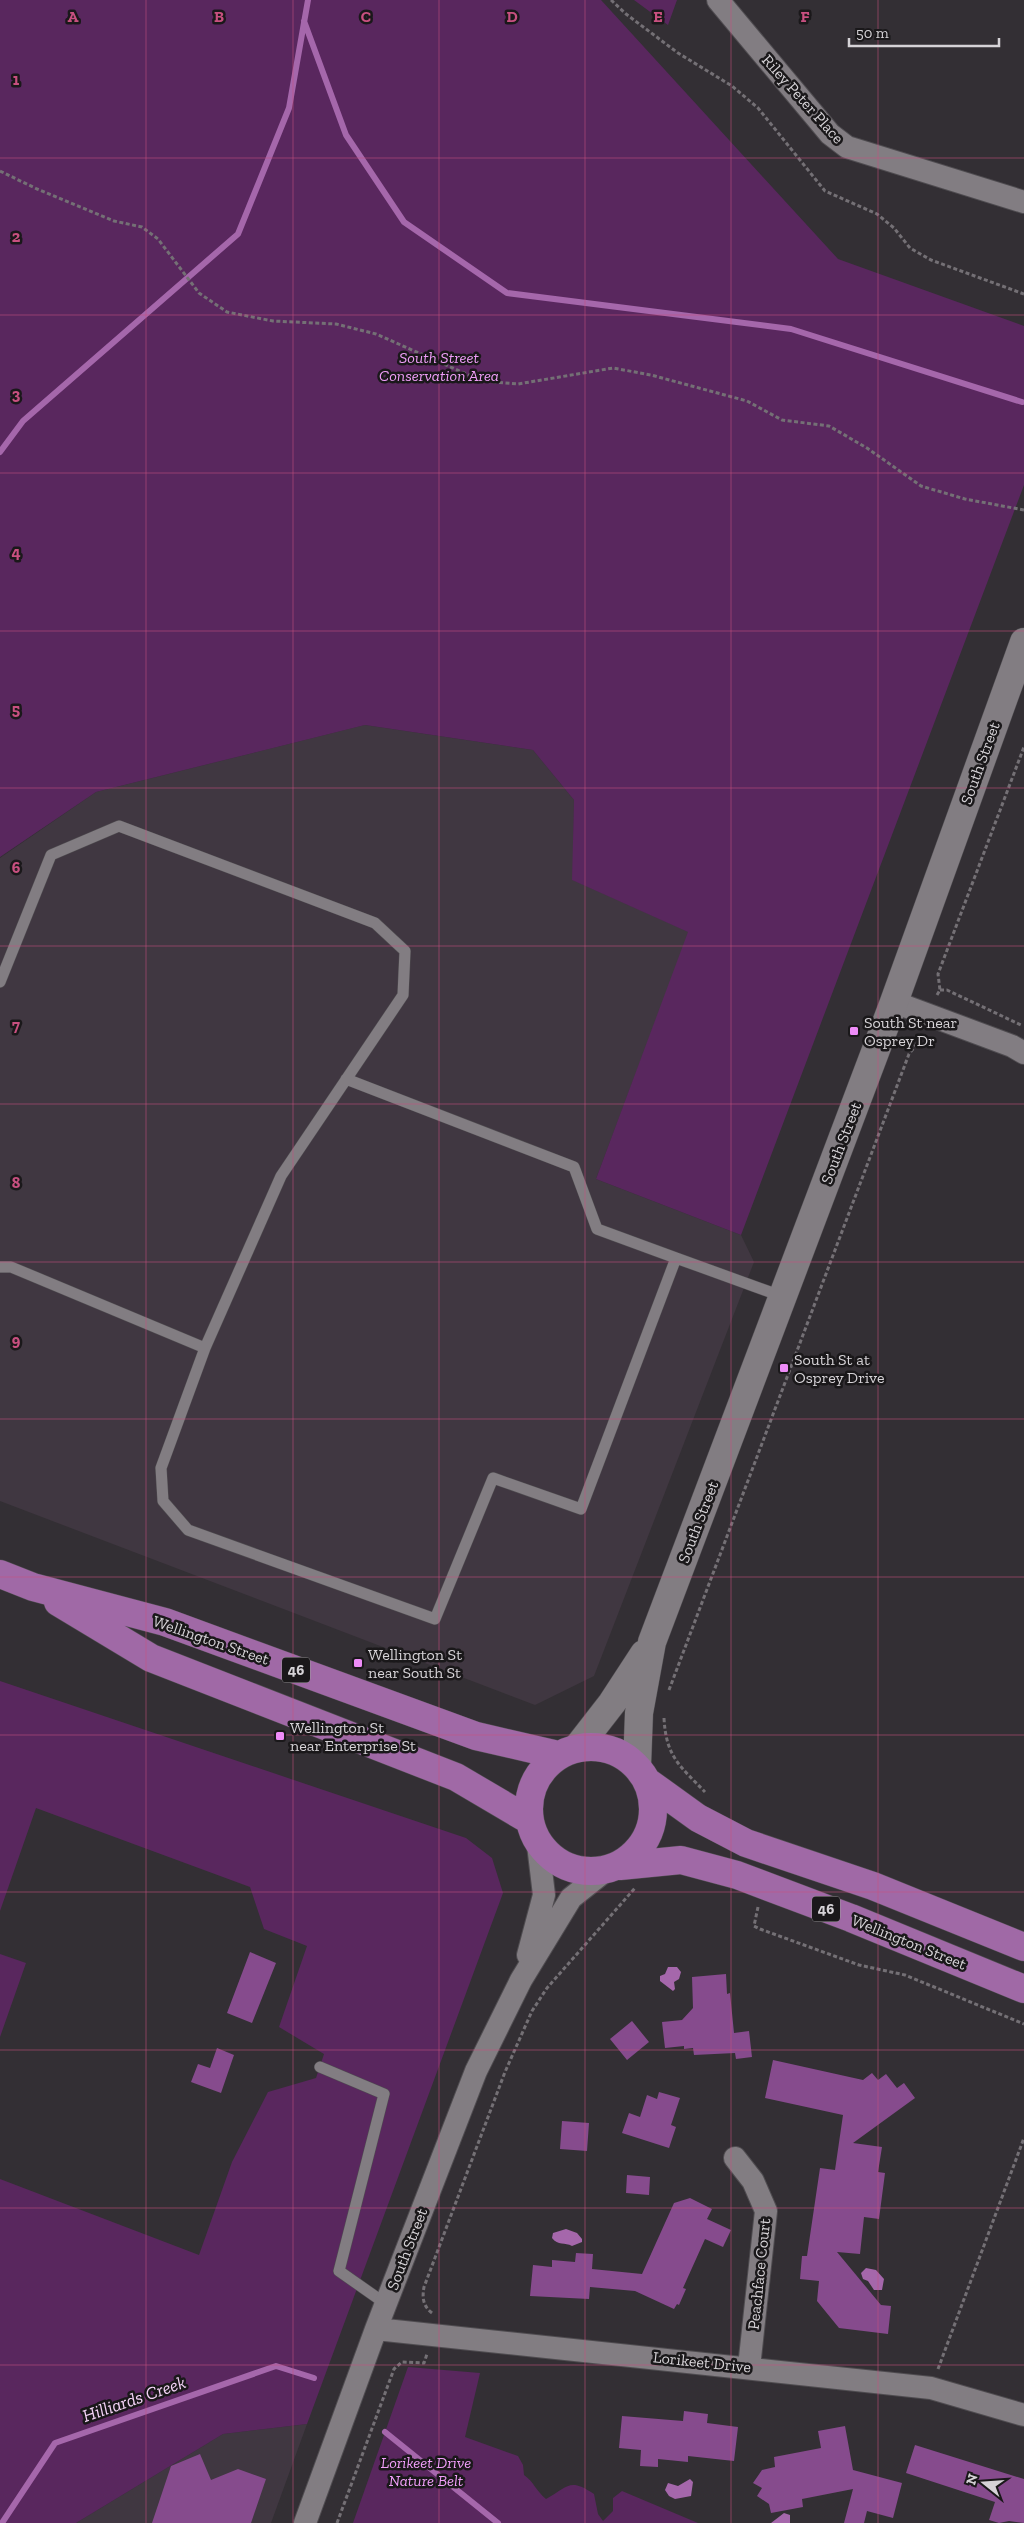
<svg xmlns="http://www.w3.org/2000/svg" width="1024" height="2523" font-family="'Zilla Slab',serif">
  <rect width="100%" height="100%" fill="#332f34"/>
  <path fill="#403741" d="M365 725 533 750 574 800 573 880 689 932 596 1179 741 1235 754 1262 594 1676 535 1705 0 1501V858L96 792Z
    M307 2424 271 2523H76L223 2434Z"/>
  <path fill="#59275e" d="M0 0H601L838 259 1024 326V485L741 1235 596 1179 688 932 572 880 574 800 533 750 365 725 96 792 0 857Z
    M634 0H677L668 25Z
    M0 1681 466 1838 492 1858 503 1893 307 2424 223 2434 76 2523H0V2179L199 2255 232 2162 268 2092 316 2078 324 2054 279 2027 307 1946 264 1929 250 1887 36 1808 0 1911Z
    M0 1954 26 1963 0 2037Z
    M408 2367 480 2373 465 2437 518 2456 523 2465 524 2475C534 2482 536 2491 546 2499 568 2487 569 2477 594 2494L598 2514 603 2521 613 2511V2498L622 2491 698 2523H353Z"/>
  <path fill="#a567ab" d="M668 1967H677L681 1972 679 1979 674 1982 675 1989 673 1991 660 1981V1976L665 1974Z
    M566 2229 577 2233 582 2239V2242L572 2246C565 2242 558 2246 552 2238L553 2233Z
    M866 2268 876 2270 884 2279 882 2290H874L868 2281 863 2279 861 2273Z
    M690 2479 693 2482 691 2496 675 2499 669 2496 665 2490 668 2483 678 2486Z
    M784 2513 790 2515V2523H771Z"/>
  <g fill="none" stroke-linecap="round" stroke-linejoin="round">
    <path stroke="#a567ab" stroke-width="6" d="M304 21 346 135 404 222 507 293 791 329 1022 402
      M0 452 23 421 238 234 289 108 308 0
      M385 2432 498 2523
      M2 2523 55 2443 276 2366 314 2378"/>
  </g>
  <path fill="#864b8d" d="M250 1952 276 1963 252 2023 227 2013Z
    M726 1974 727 1994 730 1993 734 2033 749 2031 752 2057 736 2059 735 2053 694 2055 693 2048 684 2049V2046L665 2048 662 2022 682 2020 693 2008 692 1977Z
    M632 2021 649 2042 627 2060 610 2039Z
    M217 2048 234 2055 221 2093 191 2082 198 2064 210 2068Z
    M773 2060 863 2080 872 2073 878 2080 886 2074 897 2088 904 2083 915 2098 853 2143 882 2147 878 2172 885 2173 879 2219 864 2217 860 2254 837 2252 881 2305 891 2306 888 2334 839 2328 817 2301 819 2281 800 2279 802 2256H807L820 2168 835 2170 843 2115 765 2098Z
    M659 2092 680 2098 671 2125 676 2127 669 2148 622 2133 629 2113 640 2117 647 2095 657 2099Z
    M562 2121 589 2123 587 2151 560 2149Z
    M627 2175 650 2177 649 2195 626 2193Z
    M690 2198 712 2209 707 2219 731 2230 723 2247 705 2239 683 2288 686 2289 679 2305 677 2304 674 2309 635 2291 590 2287 589 2299 530 2296 533 2265 552 2267V2260L575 2262 576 2253 593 2254 592 2269 642 2274 674 2203Z
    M684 2411 708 2414 707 2423 738 2427 734 2461 688 2456V2462L658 2459V2467L640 2466 641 2450 619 2448 622 2416 683 2421Z
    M845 2426 853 2470 902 2483 893 2518 867 2511 864 2523H844L853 2489 802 2499 803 2507 771 2513 769 2504 757 2496 762 2488 753 2483 762 2470 775 2467 774 2457 821 2448 818 2431Z
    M915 2445 1024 2479V2523L1009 2521 999 2523 989 2520 995 2502 906 2473Z
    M200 2454 211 2480 238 2469 266 2479 251 2523H152L171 2466Z"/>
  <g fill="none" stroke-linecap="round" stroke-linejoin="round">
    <g stroke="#4f4c50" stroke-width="12">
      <path id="service" d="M0 982 51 855 119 826 375 923 405 951 403 995 281 1176 205 1348 161 1468 163 1501 188 1530 435 1619 493 1478 581 1509 676 1258 784 1297
        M346 1079 574 1167 597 1229 676 1258
        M0 1267H11L205 1348
        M320 2067 384 2094 339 2271 386 2304"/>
    </g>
    <g stroke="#4f4c50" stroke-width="24">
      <path id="minor" d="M718 0 830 134 847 147 1024 202
        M894 1002 1012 1046 1024 1053
        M528 1955 544 1895 538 1845
        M735 2158 753 2181 766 2211 749 2367
        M376 2329 931 2388 1024 2415
        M305 2523 376 2329 476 2071 521 1980 571 1898 605 1871"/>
    </g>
    <g stroke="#4f4c50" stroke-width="29">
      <path id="tertiary" d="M577 1748 612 1703 644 1654
        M637 1766 639 1713 652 1642 894 1002 1024 642"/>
    </g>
    <g stroke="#4f4c50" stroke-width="29">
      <path id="primary" d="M0 1574 33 1587 165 1622 476 1736 558 1755
        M58 1602 151 1658 456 1777 529 1820
        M529 1809a62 62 0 1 1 124 0a62 62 0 1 1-124 0Z
        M648 1782 698 1818 746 1843 873 1886 1024 1947
        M620 1866 681 1860 737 1875 851 1918 1024 1989"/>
    </g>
    <path stroke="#747075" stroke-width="3" stroke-dasharray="4 2.5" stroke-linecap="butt" d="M611 0 626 14 678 53 732 86 758 108 825 191 877 214 894 228 910 248 931 260 1024 294
      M0 171 37 189 114 221 142 227 158 239 199 293 227 312 273 321 336 324 376 334 482 381 518 384 613 368 651 375 747 401 782 420 829 426 867 448 921 486 965 499 1024 510
      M940 990H947L1021 1025
      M937 995 940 990 938 974 1024 747
      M669 1690 909 1054 924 1035
      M664 1718C666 1757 680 1766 705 1792
      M758 1907 754 1926 760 1929 859 1965 905 1975 1024 2024
      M432 2313C423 2306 422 2298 424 2287L505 2072 532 2011 547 1988 635 1888
      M938 2369 1024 2138
      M337 2523 394 2369 402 2362 424 2363 427 2354"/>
    <use href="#service" stroke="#827d82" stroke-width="11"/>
    <use href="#minor" stroke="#827d82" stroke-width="22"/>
    <use href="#tertiary" stroke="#827d82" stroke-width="28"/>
    <use href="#primary" stroke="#a069a6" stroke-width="28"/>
  </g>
  <path fill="none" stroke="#c85080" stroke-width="1" stroke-opacity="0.55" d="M146 0V2523M293 0V2523M439 0V2523M585 0V2523M731 0V2523M878 0V2523M0 158H1024M0 315H1024M0 473H1024M0 631H1024M0 788H1024M0 946H1024M0 1104H1024M0 1262H1024M0 1419H1024M0 1577H1024M0 1735H1024M0 1892H1024M0 2050H1024M0 2208H1024M0 2365H1024"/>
  <g fill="#ee8cf8" stroke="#1a181a" stroke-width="2">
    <rect x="849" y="1026" width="10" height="10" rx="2.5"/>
    <rect x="779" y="1363" width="10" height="10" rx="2.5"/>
    <rect x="353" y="1658" width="10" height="10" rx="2.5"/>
    <rect x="275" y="1731" width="10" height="10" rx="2.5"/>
  </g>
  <g text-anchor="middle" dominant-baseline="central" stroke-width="5" stroke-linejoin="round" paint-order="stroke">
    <g fill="#1a181a" stroke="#9e9b9e" stroke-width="1">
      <rect x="282" y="1657.5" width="28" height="25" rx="4"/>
      <rect x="812" y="1896.5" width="28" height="25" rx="4"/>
    </g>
    <g font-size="15" font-weight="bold" fill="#d6d3d7">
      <text x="296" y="1670">46</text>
      <text x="826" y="1909">46</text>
    </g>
    <g font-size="16" fill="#d6d3d7" stroke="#1a181a">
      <text transform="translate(803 99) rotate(48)">Riley Peter Place</text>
      <text transform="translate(980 763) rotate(-70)">South Street</text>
      <text transform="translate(841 1143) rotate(-69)">South Street</text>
      <text transform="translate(698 1522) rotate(-69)">South Street</text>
      <text transform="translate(211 1640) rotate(19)">Wellington Street</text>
      <text transform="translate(909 1942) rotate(22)">Wellington Street</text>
      <text transform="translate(407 2249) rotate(-69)">South Street</text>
      <text transform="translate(759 2274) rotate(-84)">Peachface Court</text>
      <text transform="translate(702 2362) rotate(6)">Lorikeet Drive</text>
    </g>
    <g font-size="16" font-style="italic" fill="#f09ef9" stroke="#1a181a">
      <text x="439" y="357">South Street<tspan x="439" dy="18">Conservation Area</tspan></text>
      <text x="426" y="2462">Lorikeet Drive<tspan x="426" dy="18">Nature Belt</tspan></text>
    </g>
    <g font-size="16" fill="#d6d3d7" stroke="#1a181a" text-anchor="start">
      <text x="864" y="1022">South St near<tspan x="864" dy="18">Osprey Dr</tspan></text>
      <text x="794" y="1359">South St at<tspan x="794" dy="18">Osprey Drive</tspan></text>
      <text x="368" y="1654">Wellington St<tspan x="368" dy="18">near South St</tspan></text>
      <text x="290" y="1727">Wellington St<tspan x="290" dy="18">near Enterprise St</tspan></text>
    </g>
    <g font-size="18" font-style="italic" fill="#f5d4f8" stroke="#1a181a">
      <text transform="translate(134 2399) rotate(-19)">Hilliards Creek</text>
    </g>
  </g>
  <g font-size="16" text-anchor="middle" font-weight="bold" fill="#c85080" stroke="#1a181a" stroke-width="5" stroke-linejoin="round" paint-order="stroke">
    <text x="73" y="22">A</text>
    <text x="219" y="22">B</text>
    <text x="366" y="22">C</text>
    <text x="512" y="22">D</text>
    <text x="658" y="22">E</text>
    <text x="805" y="22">F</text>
    <text x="16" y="85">1</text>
    <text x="16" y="242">2</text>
    <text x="16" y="400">3</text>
    <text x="16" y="558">4</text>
    <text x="16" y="715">5</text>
    <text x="16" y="873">6</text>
    <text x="16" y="1031">7</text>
    <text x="16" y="1188">8</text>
    <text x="16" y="1346">9</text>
  </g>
  <g transform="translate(984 2483) rotate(287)" stroke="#1a181a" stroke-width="4" paint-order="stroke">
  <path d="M0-4L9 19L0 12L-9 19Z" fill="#d6d3d7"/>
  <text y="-8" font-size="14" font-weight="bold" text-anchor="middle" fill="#d6d3d7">N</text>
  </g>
  <path d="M849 38v8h150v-8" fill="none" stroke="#d6d3d7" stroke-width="2.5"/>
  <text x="856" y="38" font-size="15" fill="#d6d3d7" stroke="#1a181a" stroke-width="4" paint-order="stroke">50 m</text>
</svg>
